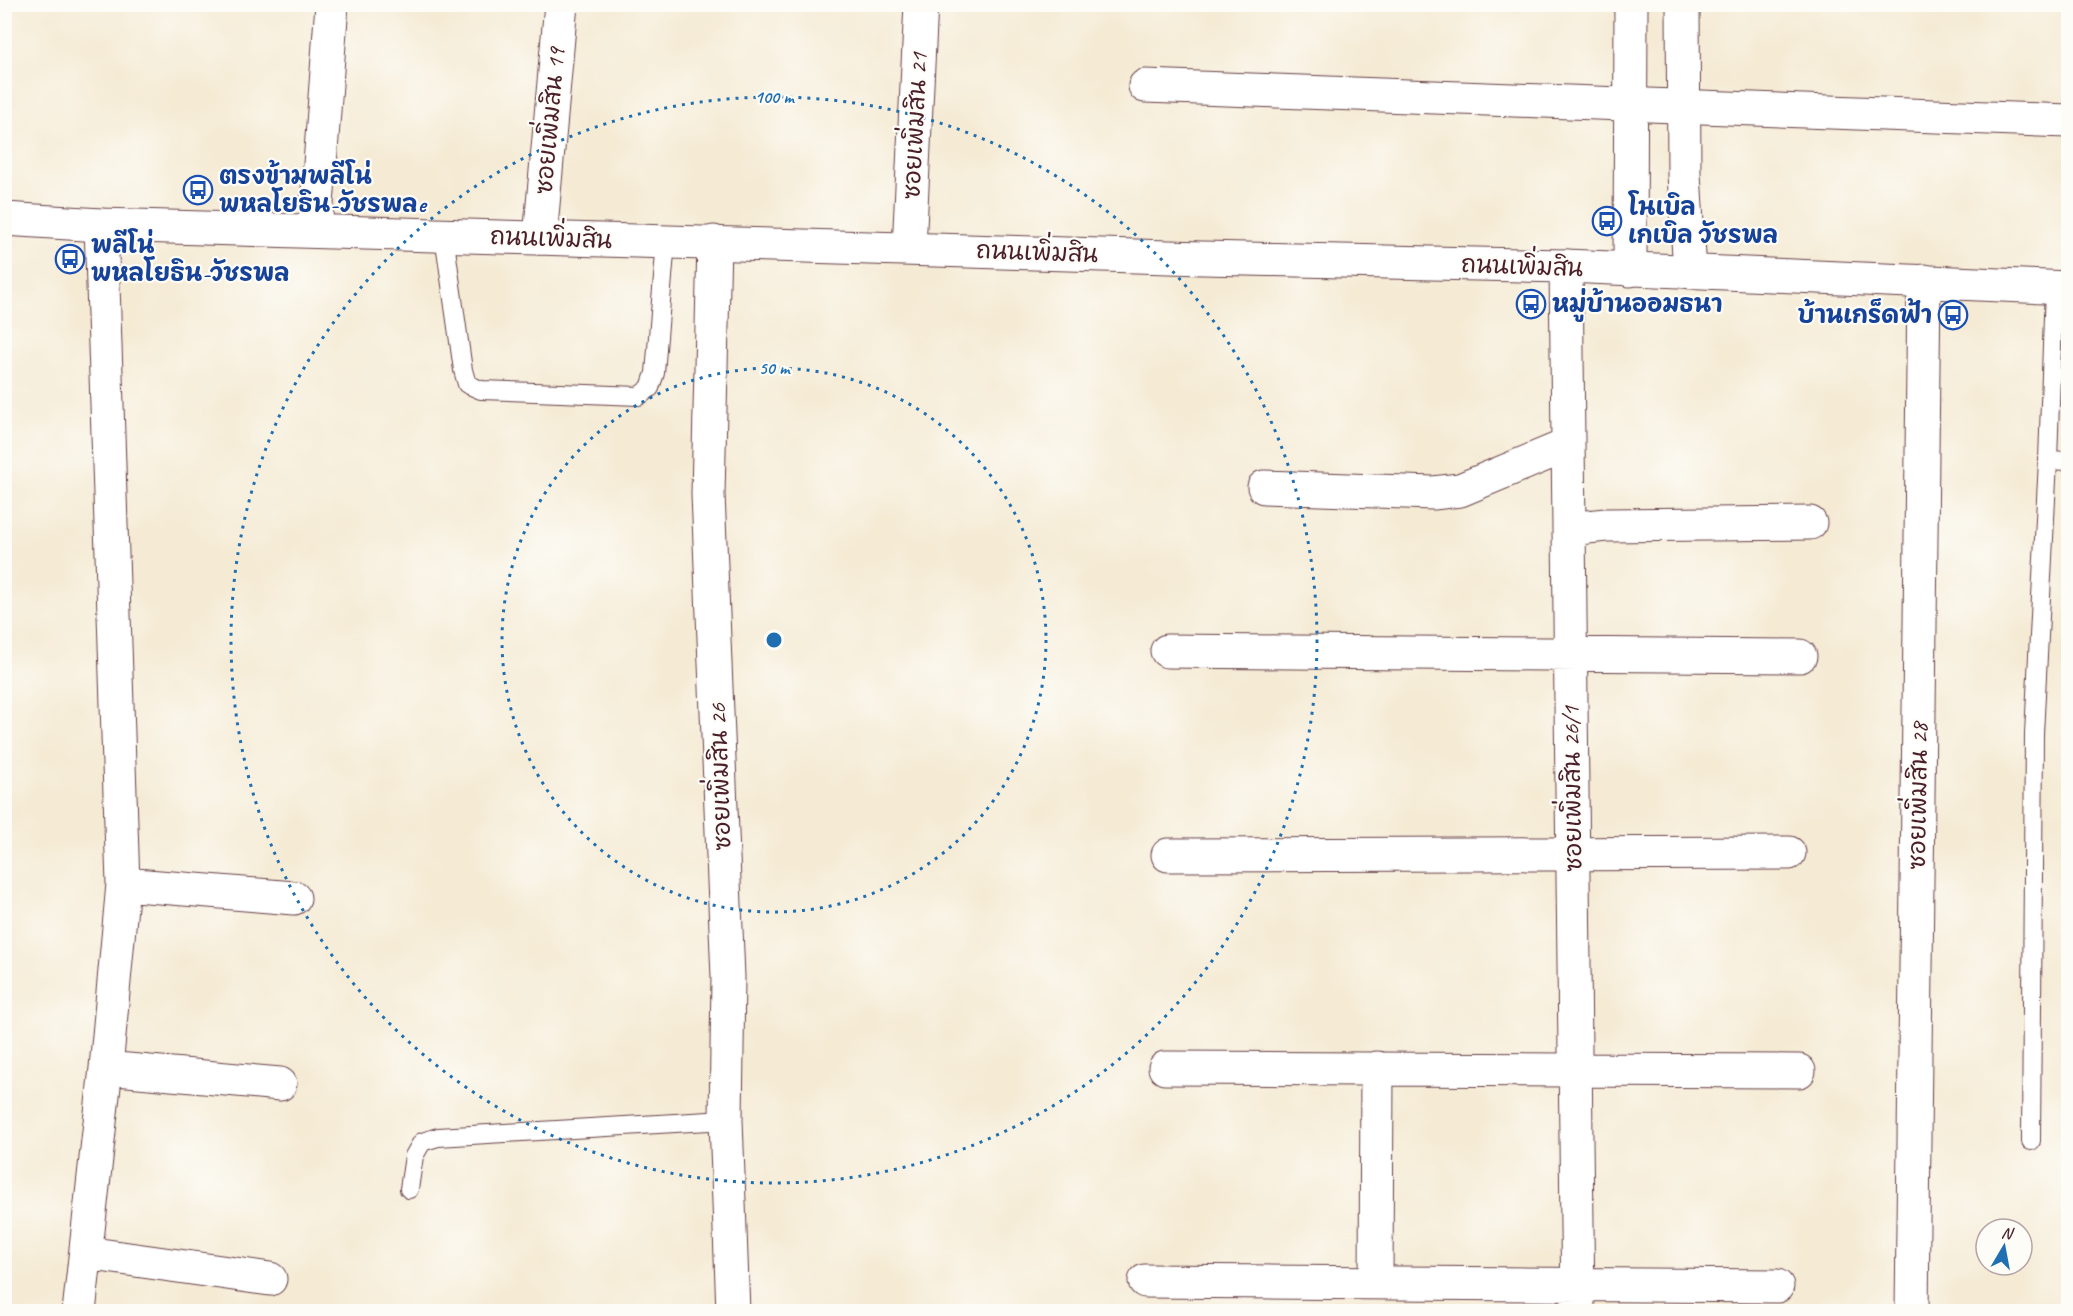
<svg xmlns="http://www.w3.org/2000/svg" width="2073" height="1316" font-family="Caveat,'Playpen Sans Thai',sans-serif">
  <rect width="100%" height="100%" fill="#fdfcf7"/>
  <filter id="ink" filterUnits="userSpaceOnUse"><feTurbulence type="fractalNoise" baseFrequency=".0167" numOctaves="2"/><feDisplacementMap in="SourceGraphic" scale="12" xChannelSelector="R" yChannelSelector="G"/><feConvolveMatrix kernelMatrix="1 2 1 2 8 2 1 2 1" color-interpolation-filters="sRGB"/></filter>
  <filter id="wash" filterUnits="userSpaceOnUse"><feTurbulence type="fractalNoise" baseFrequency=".008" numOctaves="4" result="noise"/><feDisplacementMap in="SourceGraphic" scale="24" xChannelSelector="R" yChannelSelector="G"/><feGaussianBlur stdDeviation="1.35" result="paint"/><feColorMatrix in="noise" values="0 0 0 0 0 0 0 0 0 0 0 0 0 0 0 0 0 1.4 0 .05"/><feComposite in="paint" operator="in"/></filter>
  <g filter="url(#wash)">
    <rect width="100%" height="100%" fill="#f5ebd5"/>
  </g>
  <g filter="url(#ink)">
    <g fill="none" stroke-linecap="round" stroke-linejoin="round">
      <g stroke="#643e44" stroke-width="20">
        <path id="lane" d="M444 235 463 370 467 384 481 390 639 396 650 388 655 373 666 241
          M2048 460 2054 288
          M2031 1141 2034 734 2048 460 2068 461
          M409 1189 414 1156 422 1142 438 1137 726 1120"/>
      </g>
      <g stroke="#643e44" stroke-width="35">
        <path id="street" d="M1683 4 1684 174 1690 272
          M1145 86 2068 121
          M315 231 332 4
          M540 238 561 4
          M714 242 708 494 728 977 726 1120 733 1312
          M909 248 921 4
          M1566 266 1578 1312
          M1630 270 1631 4
          M1264 487 1433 493 1460 490 1568 445
          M1569 529 1606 525 1810 523
          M1167 651 1800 656
          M1168 855 1789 853
          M123 884 294 898
          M106 1068 280 1084
          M1165 1068 1799 1071
          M86 1253 270 1279
          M1145 1281 1777 1286
          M1376 1283 1377 1068
          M79 1312 106 1068 123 884 101 225
          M1912 1312 1924 281"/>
      </g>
      <g stroke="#643e44" stroke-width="35">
        <path id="secondary" d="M4 219 101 225 1203 258 1566 266 2068 288"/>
      </g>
      <use href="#lane" stroke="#fff" stroke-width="18"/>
      <use href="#street" stroke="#fff" stroke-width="33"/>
      <use href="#secondary" stroke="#fff" stroke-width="33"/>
    </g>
  </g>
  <g fill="none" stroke="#1f6fb2" stroke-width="3" stroke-dasharray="3 6">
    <circle cx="774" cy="640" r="272"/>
    <circle cx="774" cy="640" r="543"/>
  </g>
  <defs>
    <g id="bus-ring" transform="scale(1.5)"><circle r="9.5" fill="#fdfcf7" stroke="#1a4fb4" stroke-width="1.5"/><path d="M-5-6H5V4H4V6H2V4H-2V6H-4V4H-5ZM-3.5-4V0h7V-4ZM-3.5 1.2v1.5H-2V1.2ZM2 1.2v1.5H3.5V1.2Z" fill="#1a4fb4"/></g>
  </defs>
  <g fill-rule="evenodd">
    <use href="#bus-ring" x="198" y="190"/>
    <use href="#bus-ring" x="1607" y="221"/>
    <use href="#bus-ring" x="70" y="259"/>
    <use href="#bus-ring" x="1531" y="304"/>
    <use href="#bus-ring" x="1953" y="315"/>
  </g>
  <g text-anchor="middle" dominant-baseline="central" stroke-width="4.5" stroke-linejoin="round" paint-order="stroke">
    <g font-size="24" fill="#4a1f2b" stroke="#fdfcf7">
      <text transform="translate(550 121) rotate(-85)">ซอยเพิ่มสิน 19</text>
      <text transform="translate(915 126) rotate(-87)">ซอยเพิ่มสิน 21</text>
      <text transform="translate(551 238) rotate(2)">ถนนเพิ่มสิน</text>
      <text transform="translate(1037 252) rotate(2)">ถนนเพิ่มสิน</text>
      <text transform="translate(1522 266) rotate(2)">ถนนเพิ่มสิน</text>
      <text transform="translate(720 777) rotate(-92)">ซอยเพิ่มสิน 26</text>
      <text transform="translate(1572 789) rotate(-91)">ซอยเพิ่มสิน 26/1</text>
      <text transform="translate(1918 796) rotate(-89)">ซอยเพิ่มสิน 28</text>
    </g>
    <g font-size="24" font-weight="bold" fill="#164399" stroke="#fdfcf7" text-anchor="start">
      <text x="219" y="176">ตรงข้ามพลีโน่<tspan x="219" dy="28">พหลโยธิน-วัชรพลe</tspan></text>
      <text x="1628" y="207">โนเบิล<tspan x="1628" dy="28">เกเบิล วัชรพล</tspan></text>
      <text x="91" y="245">พลีโน่<tspan x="91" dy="28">พหลโยธิน-วัชรพล</tspan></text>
      <text x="1552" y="304">หมู่บ้านออมธนา</text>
      <text x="1932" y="315" text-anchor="end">บ้านเกร็ดฟ้า</text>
    </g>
  </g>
  <circle cx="774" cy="640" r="9" fill="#1f6fb2" stroke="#fdfcf7" stroke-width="3"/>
  <g font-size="18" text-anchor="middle" font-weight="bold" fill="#1f6fb2" stroke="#fdfcf7" stroke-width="4.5" stroke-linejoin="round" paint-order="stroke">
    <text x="774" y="103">100 m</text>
    <text x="774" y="374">50 m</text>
  </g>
  <rect width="2073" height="1316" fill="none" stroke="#fdfcf7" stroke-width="24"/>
  <g transform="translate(2004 1247) rotate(10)"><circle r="28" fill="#fdfcf7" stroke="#b5a4a5" stroke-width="1.5"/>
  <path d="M0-4.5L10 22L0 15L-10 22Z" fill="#1f6fb2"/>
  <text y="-9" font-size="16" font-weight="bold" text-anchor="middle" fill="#4a1f2b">N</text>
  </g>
</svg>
